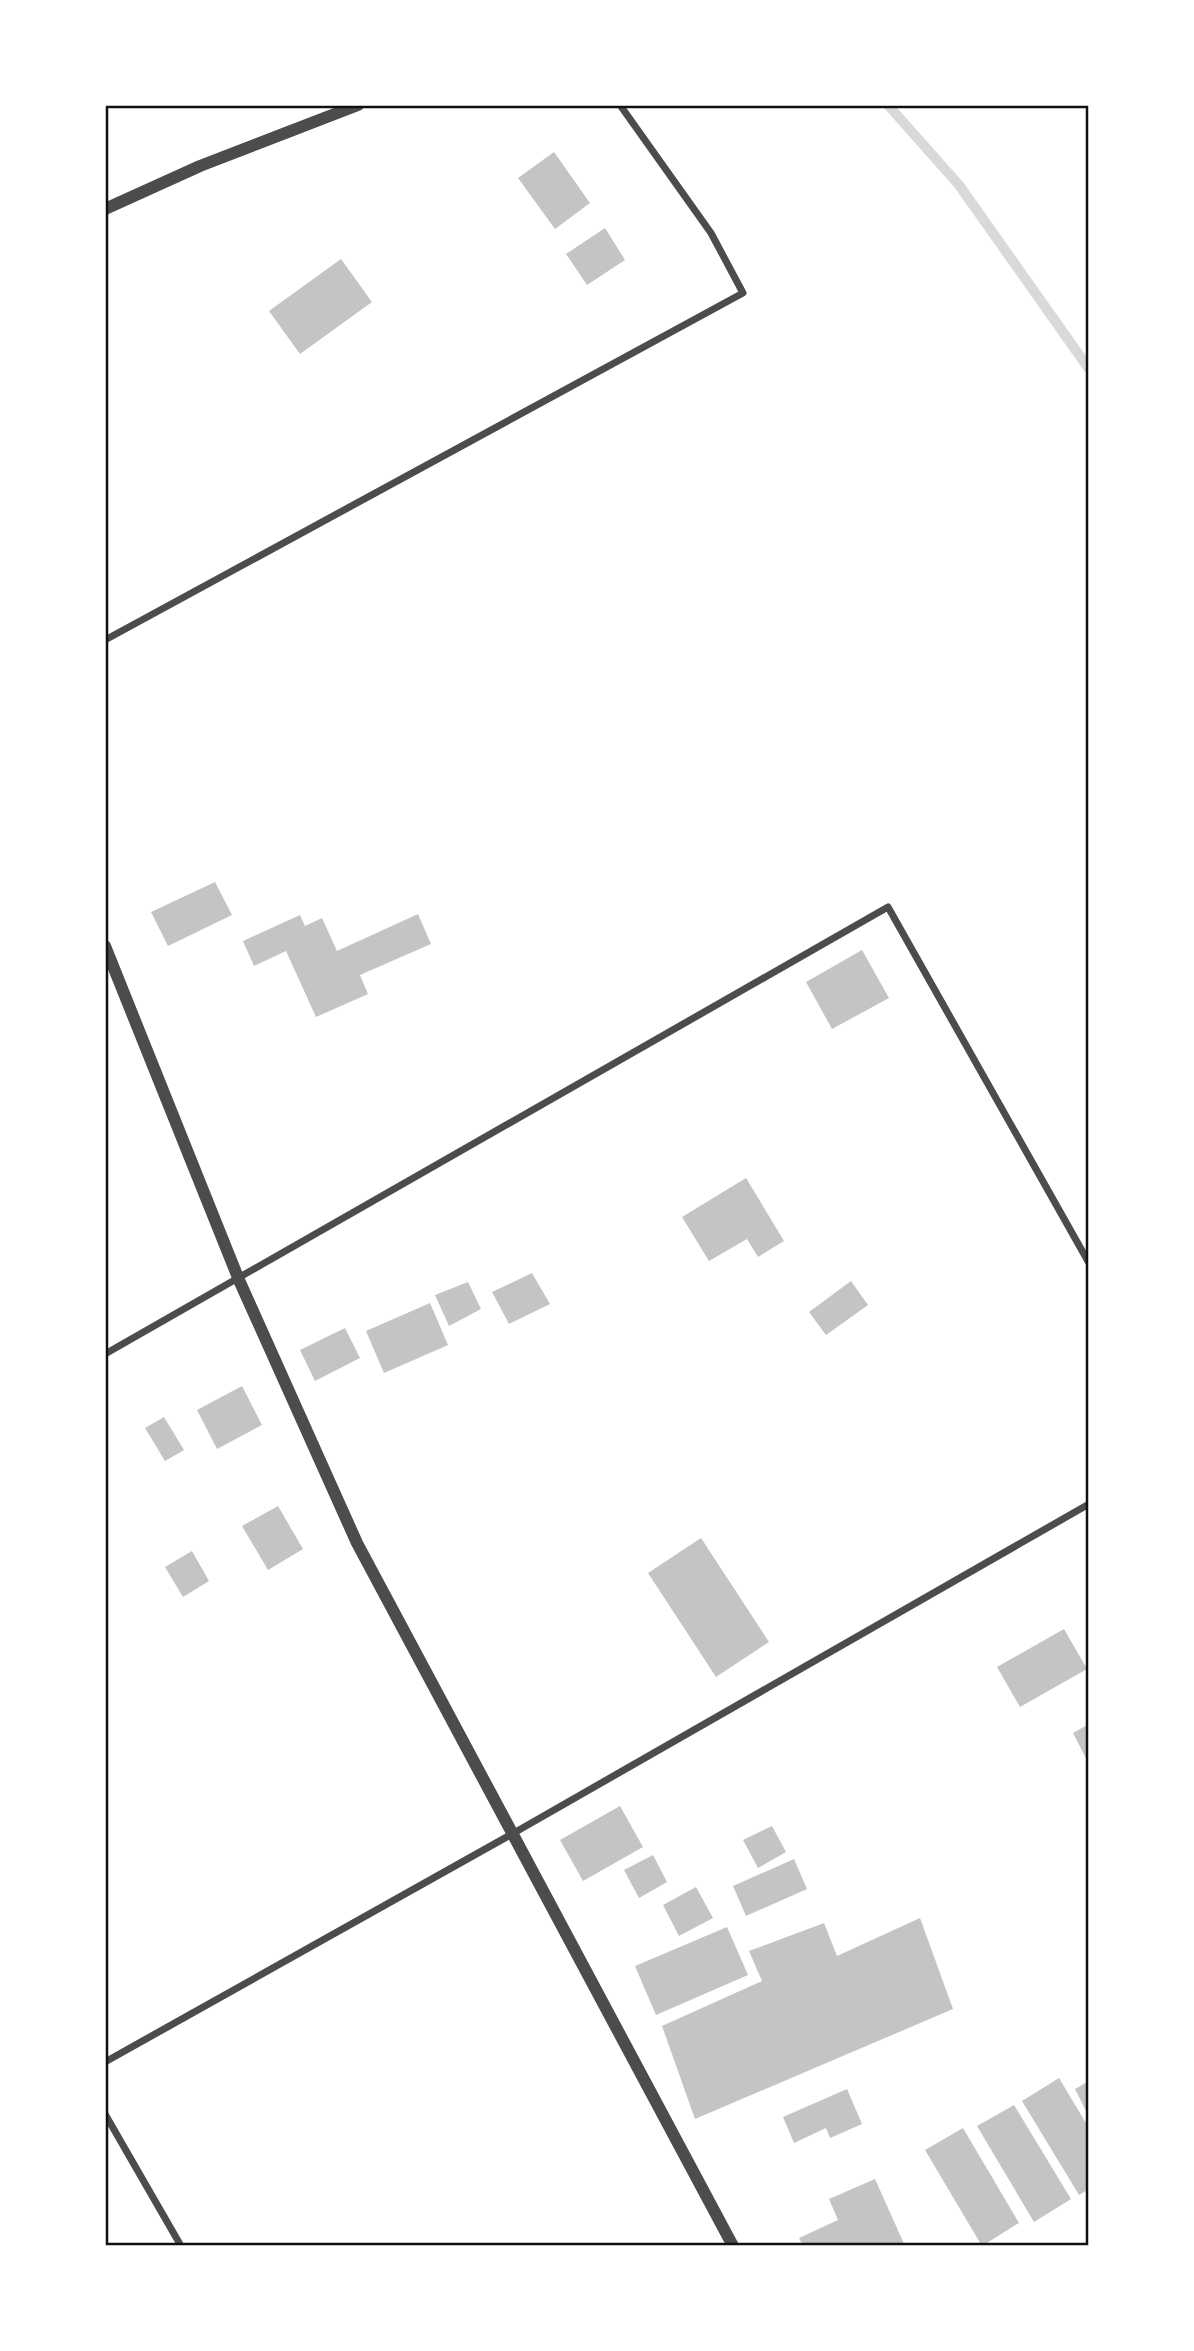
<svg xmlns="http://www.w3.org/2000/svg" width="1194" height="2351" font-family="'Exo 2',sans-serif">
  <rect width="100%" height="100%" fill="#fff"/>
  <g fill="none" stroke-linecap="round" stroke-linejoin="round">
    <path stroke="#d9d9d9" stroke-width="10" d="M888 105 959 185 1089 369"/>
  </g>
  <path fill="#c4c4c4" d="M554 152 590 203 555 229 518 178Z
    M605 228 625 260 587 285 566 254Z
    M341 259 372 302 300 354 269 311Z
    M215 882 232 915 168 946 151 912Z
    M418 914 431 944 360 975 368 994 316 1017 286 951 254 966 243 941 300 915 305 926 322 918 337 951Z
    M862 950 889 998 832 1029 806 982Z
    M746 1178 784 1241 758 1257 747 1239 709 1261 682 1217Z
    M532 1273 550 1304 509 1324 492 1292Z
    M851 1281 868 1305 826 1335 809 1312Z
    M468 1282 481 1309 449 1326 435 1295Z
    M430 1303 448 1345 384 1373 366 1331Z
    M345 1328 360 1358 315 1381 300 1350Z
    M242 1386 262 1425 217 1449 197 1410Z
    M164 1417 184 1450 165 1461 145 1428Z
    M278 1506 303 1549 268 1570 242 1526Z
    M701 1538 769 1642 716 1677 648 1573Z
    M192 1551 209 1581 183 1597 165 1567Z
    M1064 1629 1087 1669 1020 1707 997 1667Z
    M1089 1724V1764L1073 1733Z
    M620 1806 643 1847 583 1881 560 1840Z
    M772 1826 786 1852 758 1868 743 1840Z
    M653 1855 667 1882 639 1898 624 1870Z
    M794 1859 807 1889 746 1916 733 1886Z
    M696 1887 713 1918 679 1936 663 1905Z
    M920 1918 953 2009 695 2119 662 2026 762 1981 749 1951 824 1923 837 1956Z
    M727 1927 748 1975 656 2015 635 1966Z
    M1059 2078 1089 2128V2189L1079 2195 1022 2101Z
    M1089 2081V2117L1075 2089Z
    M847 2089 862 2124 830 2138 826 2128 794 2143 783 2117Z
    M1014 2105 1071 2199 1034 2222 977 2126Z
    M963 2128 1019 2223 982 2246 925 2150Z
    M875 2179 905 2246H803L799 2238 838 2220 829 2199Z"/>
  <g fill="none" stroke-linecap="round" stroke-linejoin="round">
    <path stroke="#4c4c4c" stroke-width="7" d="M105 640 743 293 711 233 620 105
      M105 1354 888 907 1089 1263
      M105 2062 512 1834 1089 1504
      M105 2114 181 2246"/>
    <path stroke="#4c4c4c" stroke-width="12" d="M105 209 200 166 358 105
      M105 946 239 1280 357 1543 733 2246"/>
  </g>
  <rect width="1194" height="2351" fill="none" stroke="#ffffff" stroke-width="214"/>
  <rect x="107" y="107" width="980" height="2137" fill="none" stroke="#111" stroke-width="2.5"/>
</svg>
